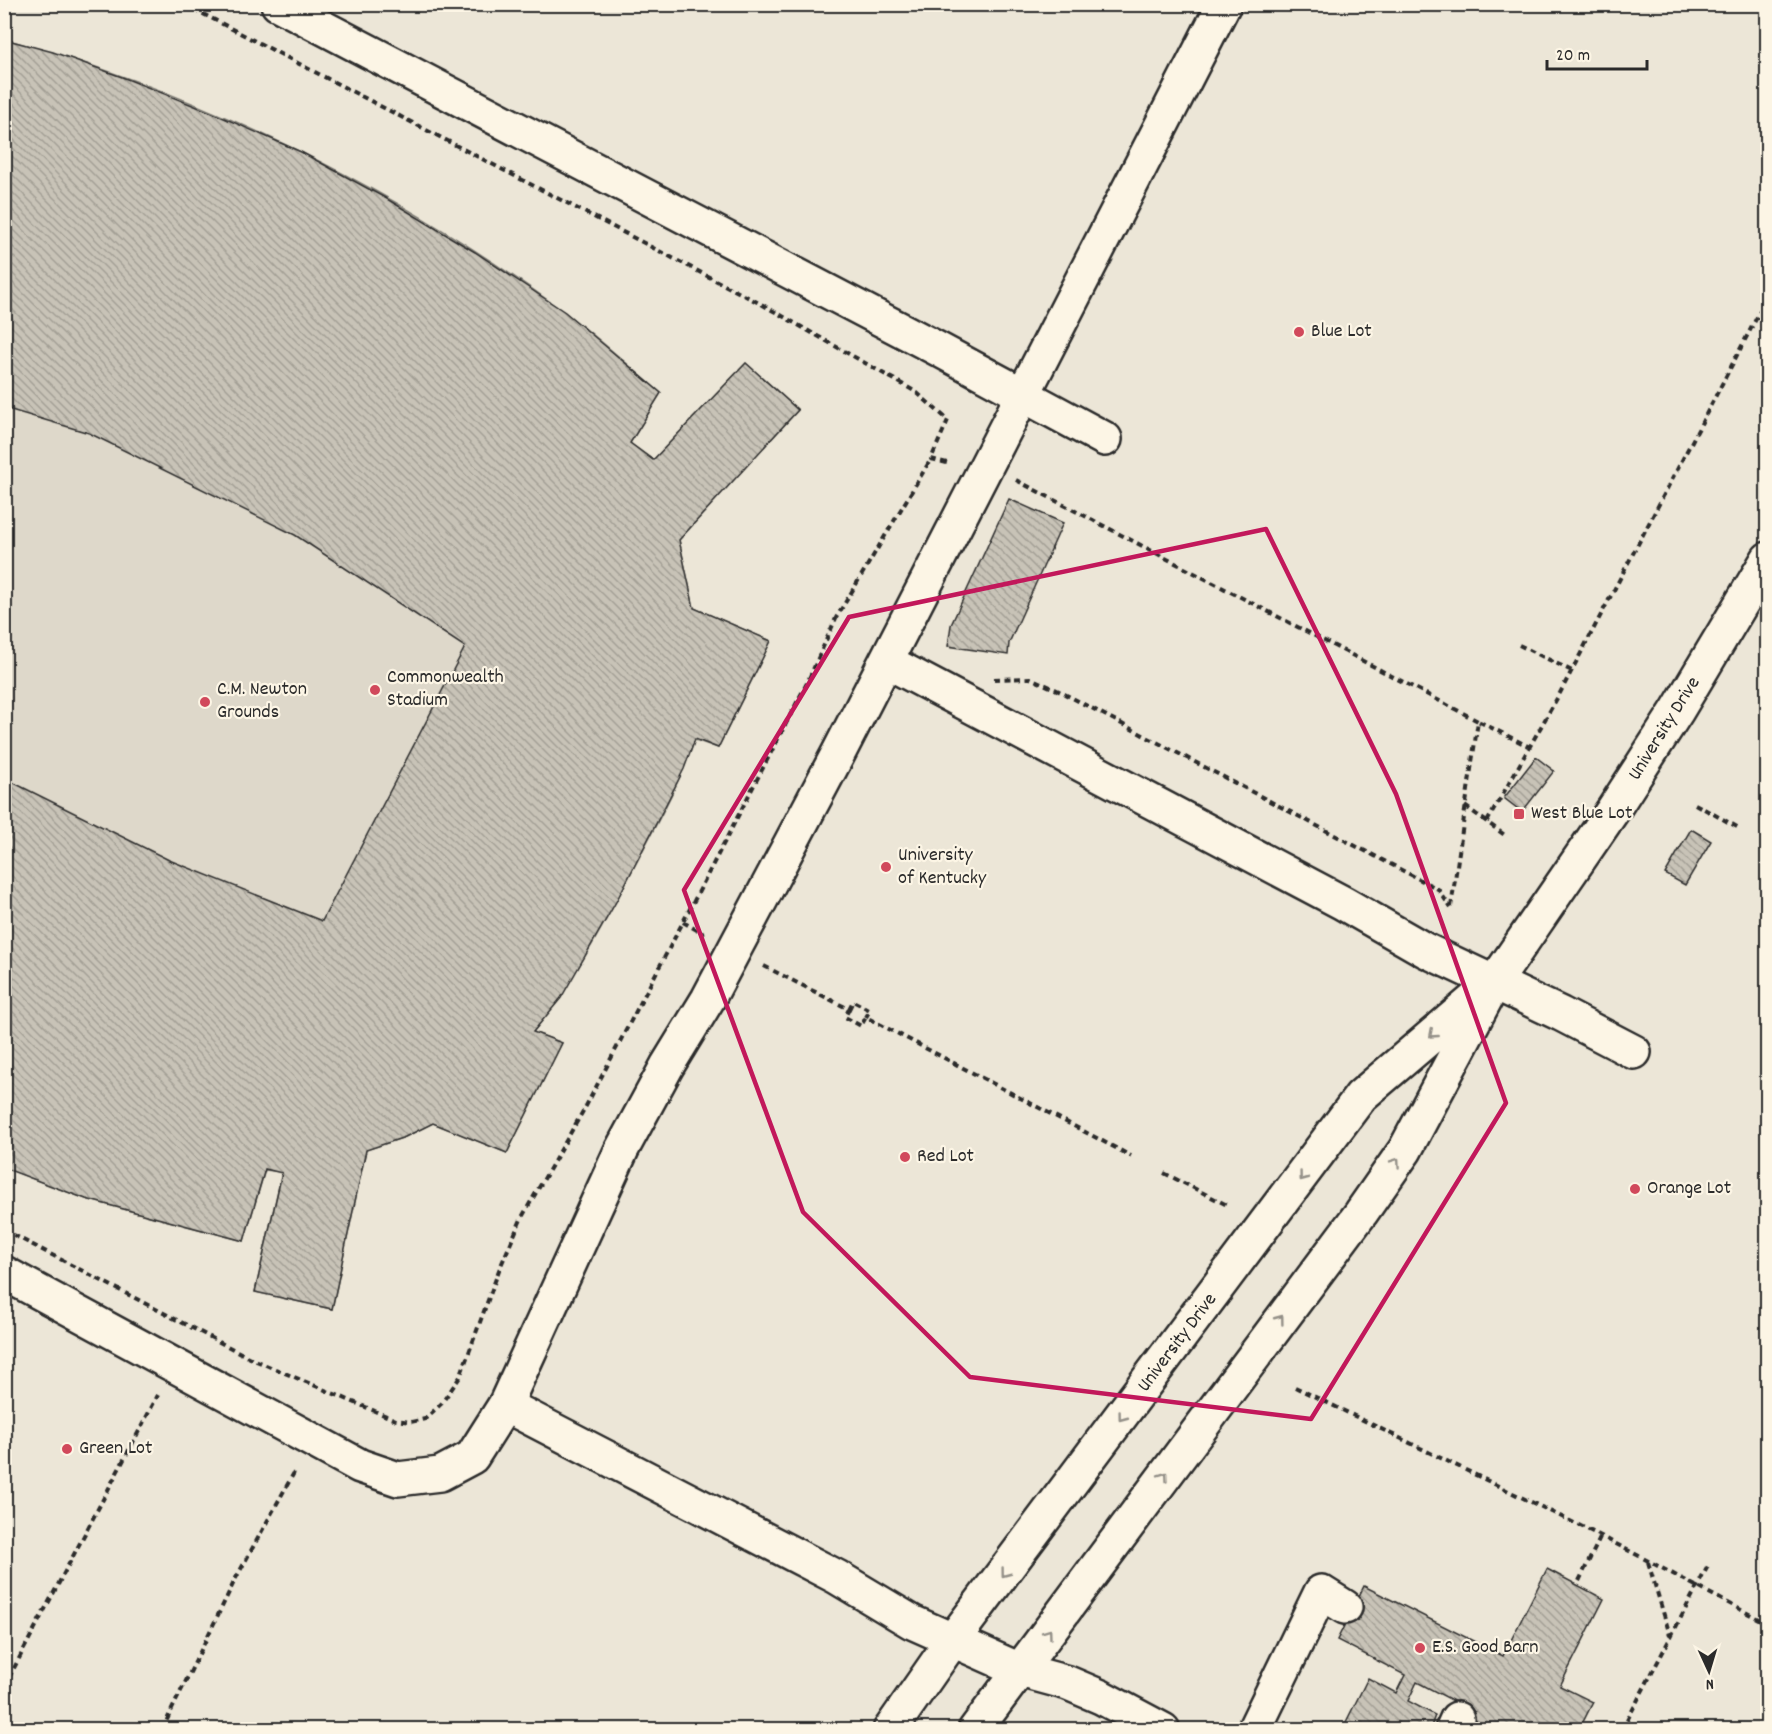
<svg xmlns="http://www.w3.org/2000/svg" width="1772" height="1734" font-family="Dekko,sans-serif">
  <defs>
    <pattern id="building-back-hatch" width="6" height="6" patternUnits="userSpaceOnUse" patternTransform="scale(1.5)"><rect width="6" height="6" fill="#c8c3b7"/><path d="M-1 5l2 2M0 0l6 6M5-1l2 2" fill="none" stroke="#a39f95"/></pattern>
  </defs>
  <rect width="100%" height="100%" fill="#fcf5e5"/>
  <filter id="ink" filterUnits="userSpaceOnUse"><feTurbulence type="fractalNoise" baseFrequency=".0167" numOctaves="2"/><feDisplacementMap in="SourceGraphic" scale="12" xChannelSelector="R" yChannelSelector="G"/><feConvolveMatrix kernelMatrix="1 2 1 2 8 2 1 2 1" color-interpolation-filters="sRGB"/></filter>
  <g filter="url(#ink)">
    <path fill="#ece6d7" d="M5 5H1767V1729H5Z"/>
    <path fill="#ded8ca" stroke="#84827a" stroke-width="1.5" d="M5 39C204 94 397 189 564 312 598 337 629 366 661 393L630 443 653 460 746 363 798 410 679 540 694 608 771 641 718 748 695 740C681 779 661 815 642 852 610 914 577 977 533 1032L562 1043 507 1153 433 1123 405 1137 366 1150 332 1309 255 1292 282 1172 265 1170 244 1241 86 1199 5 1168Z"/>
    <path fill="url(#building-back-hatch)" stroke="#2b2b2b" stroke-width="1.5" d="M4 39 53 52 122 77 215 114 301 152 387 199 475 252 565 312 661 393 630 443 653 460 746 363 798 410 679 540 694 608 771 641 718 748 695 739 684 769 617 900 561 998 533 1032 562 1043 507 1153 433 1123 405 1137 366 1150 332 1309 255 1292 282 1173 265 1169 244 1241 86 1199 4 1168V778L169 860 322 921 465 647 295 535 89 433 4 408Z
      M1009 499 1063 523 1009 643 1008 655 948 646 951 625Z
      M1536 757 1554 771 1522 812 1504 798Z
      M1691 829 1711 841 1685 885 1665 874Z
      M1547 1569 1604 1599 1560 1686 1593 1702 1579 1730H1466L1475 1712 1417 1682 1408 1701 1435 1715 1430 1730H1342L1368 1678 1396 1693 1405 1675 1337 1640 1364 1586 1503 1656Z"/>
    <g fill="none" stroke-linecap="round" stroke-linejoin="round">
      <g stroke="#2b2b2b" stroke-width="38">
        <path id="minor" d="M278 4 936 348 1105 439
          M886 661 1343 903 1425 950 1561 1014 1634 1052
          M4 1273 360 1466 398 1479 440 1474 472 1457 505 1405 622 1149 667 1066 708 999 838 754 1224 4
          M505 1405 837 1577 912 1622 1020 1670 1068 1683 1101 1697 1163 1730
          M890 1730 952 1641 1361 1096 1483 992
          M975 1730 1361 1213 1405 1150 1494 983 1613 810 1677 711 1768 559
          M1254 1730 1321 1592 1345 1607
          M1452 1730 1457 1719"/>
      </g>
      <path stroke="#2b2b2b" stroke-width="4" stroke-dasharray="6 4.5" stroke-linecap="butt" d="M184 4 763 305 916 392 948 420 931 459 951 464
        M1016 480 1478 721
        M1519 645 1572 671
        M994 679 1030 678 1055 689 1438 889 1451 908
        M1695 804 1739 828
        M1465 806 1506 836
        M1487 822 1560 693 1768 296
        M1451 907 1478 721 1530 747
        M683 922 704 934
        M764 966 849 1009 845 1017 861 1026 866 1017 1131 1156
        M849 1009 853 1001 870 1010 866 1017
        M1164 1173 1229 1206
        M4 1230 254 1360 396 1420 411 1422 425 1419 441 1404 460 1377 499 1270 522 1217 586 1106 683 922 807 683 836 618 931 459
        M1295 1387 1601 1536 1768 1624
        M1648 1562 1670 1635
        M1579 1581 1601 1536
        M4 1687 158 1395
        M162 1730 236 1578 296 1469
        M1622 1730 1709 1564"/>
      <use href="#minor" stroke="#fcf5e5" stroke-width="33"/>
    </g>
    <defs><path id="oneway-chevron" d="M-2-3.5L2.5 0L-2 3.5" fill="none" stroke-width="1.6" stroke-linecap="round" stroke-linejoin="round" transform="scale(1.5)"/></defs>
    <g stroke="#949088">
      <use href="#oneway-chevron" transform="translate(1433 1034) rotate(139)"/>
      <use href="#oneway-chevron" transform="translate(1396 1162) rotate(-55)"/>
      <use href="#oneway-chevron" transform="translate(1303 1177) rotate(127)"/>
      <use href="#oneway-chevron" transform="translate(1280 1319) rotate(-53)"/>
      <use href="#oneway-chevron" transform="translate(1122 1417) rotate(127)"/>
      <use href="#oneway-chevron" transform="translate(1164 1476) rotate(-54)"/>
      <use href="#oneway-chevron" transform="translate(1005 1573) rotate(127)"/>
      <use href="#oneway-chevron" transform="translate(1048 1633) rotate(-54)"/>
    </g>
  </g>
  <path fill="none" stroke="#c2185b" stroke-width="4.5" stroke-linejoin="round" d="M1266 529 1396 794 1506 1103 1311 1419 970 1377 803 1212 684 890 849 617Z"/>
  <g fill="#d1495b" stroke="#fcf5e5" stroke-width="2">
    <circle cx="1299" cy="332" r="6"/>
    <circle cx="375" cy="690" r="6"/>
    <circle cx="205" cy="702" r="6"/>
    <rect x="1513" y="808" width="12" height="12" rx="3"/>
    <circle cx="886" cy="867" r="6"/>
    <circle cx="905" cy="1157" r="6"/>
    <circle cx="1635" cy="1189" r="6"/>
    <circle cx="67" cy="1449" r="6"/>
    <circle cx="1420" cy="1648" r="6"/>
  </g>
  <g text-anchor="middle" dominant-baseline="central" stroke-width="4.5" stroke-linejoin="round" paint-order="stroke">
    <g font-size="20" fill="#2b2b2b" stroke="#fcf5e5" text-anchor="start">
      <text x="1311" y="332">Blue Lot</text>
      <text x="387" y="678">Commonwealth<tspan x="387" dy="23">Stadium</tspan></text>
      <text x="217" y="690">C.M. Newton<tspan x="217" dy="23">Grounds</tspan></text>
      <text x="1531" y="814">West Blue Lot</text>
      <text x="898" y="856">University<tspan x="898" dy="23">of Kentucky</tspan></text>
      <text x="917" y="1157">Red Lot</text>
      <text x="1647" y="1189">Orange Lot</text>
      <text x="79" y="1449">Green Lot</text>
      <text x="1432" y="1648">E.S. Good Barn</text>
    </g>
    <g font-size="20" fill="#2b2b2b" stroke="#fcf5e5">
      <text transform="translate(1665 729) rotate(-58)">University Drive</text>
      <text transform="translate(1178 1343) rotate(-53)">University Drive</text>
    </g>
  </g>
  <rect width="1772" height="1734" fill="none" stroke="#fcf5e5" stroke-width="24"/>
  <rect x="12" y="12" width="1748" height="1710" fill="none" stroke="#2b2b2b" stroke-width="2" filter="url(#ink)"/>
  <g transform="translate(1709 1671) rotate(176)" stroke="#fcf5e5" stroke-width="4.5" paint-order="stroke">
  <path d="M0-4.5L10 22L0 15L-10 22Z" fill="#2b2b2b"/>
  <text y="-9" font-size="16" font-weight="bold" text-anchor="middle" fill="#2b2b2b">N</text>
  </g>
  <path d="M1547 60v9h100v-9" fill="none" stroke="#2b2b2b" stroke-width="3"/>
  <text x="1556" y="60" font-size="18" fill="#2b2b2b" stroke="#fcf5e5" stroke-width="4.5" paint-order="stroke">20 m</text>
</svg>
